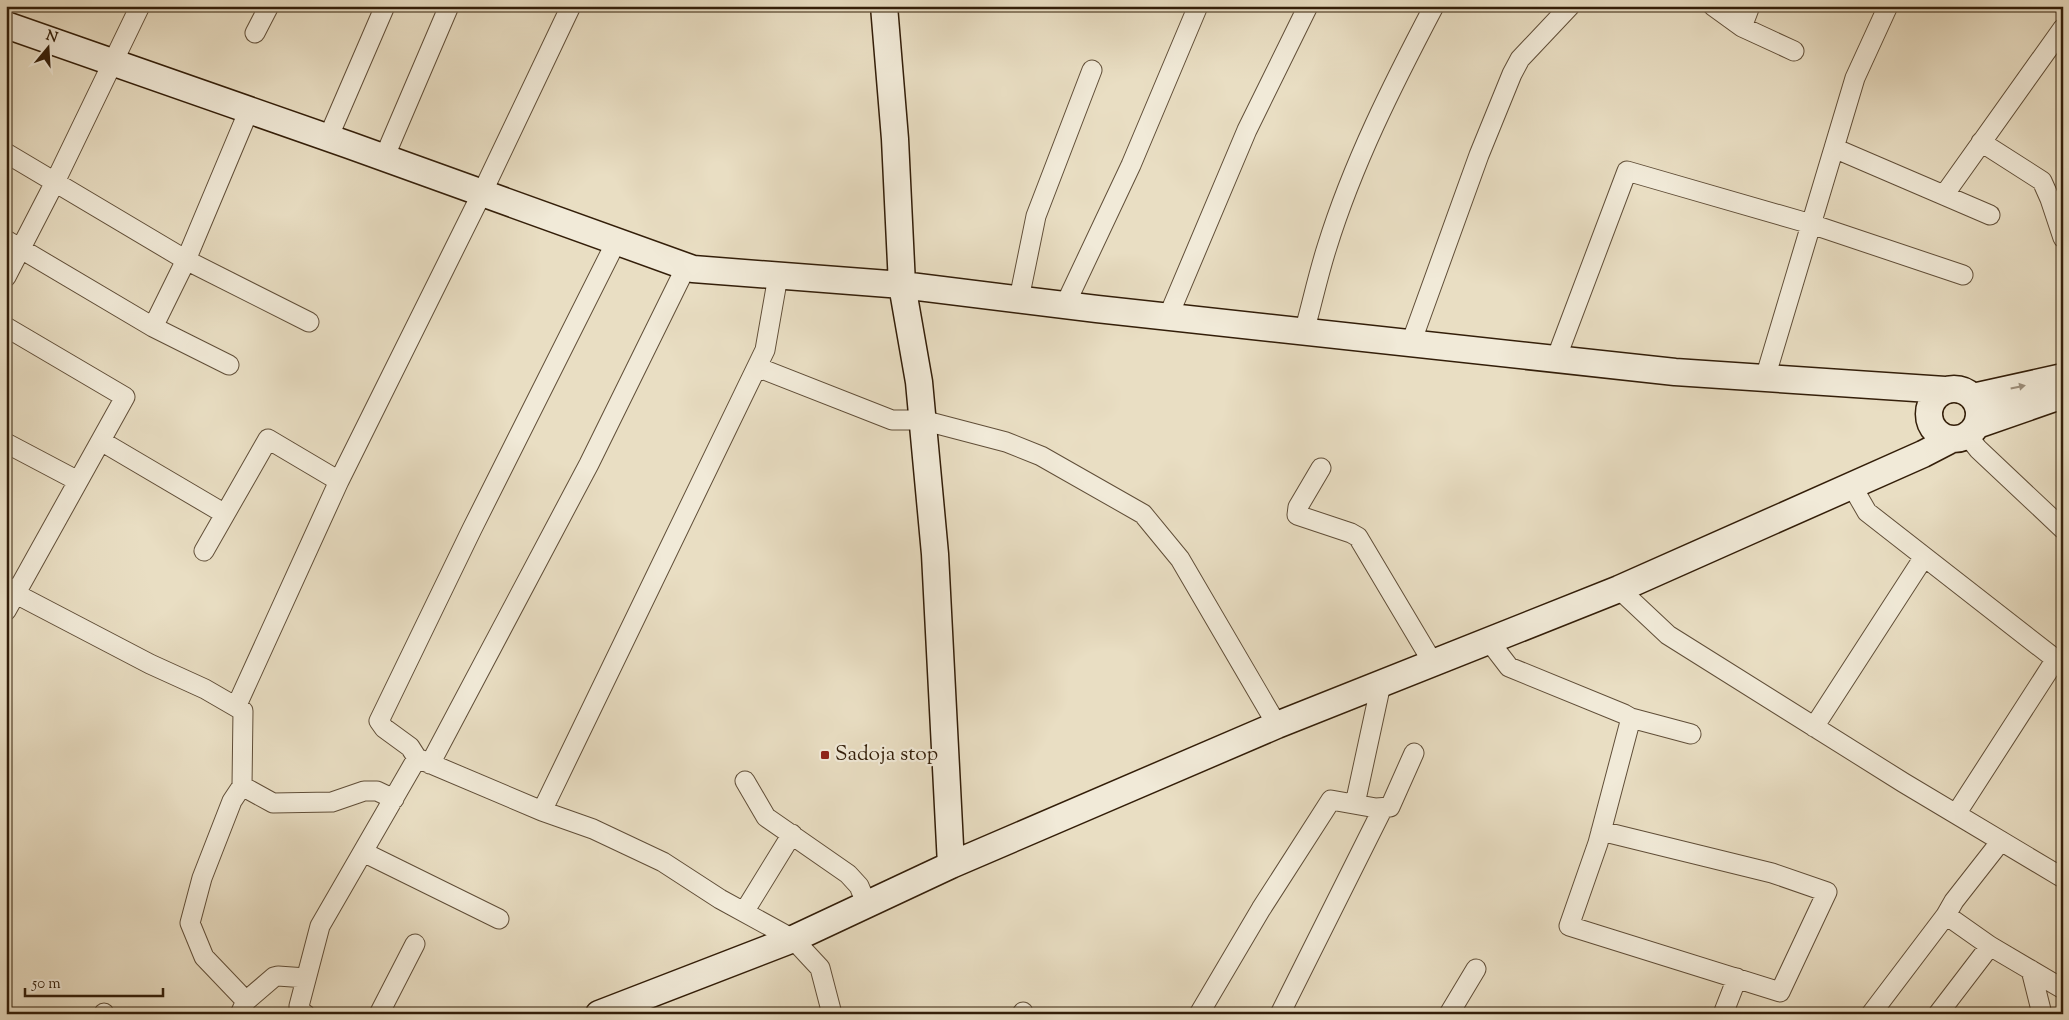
<svg xmlns="http://www.w3.org/2000/svg" width="2069" height="1020" font-family="'Sorts Mill Goudy',serif">
  <rect width="100%" height="100%" fill="#e9dec3"/>
  <filter id="stains"><feTurbulence type="fractalNoise" baseFrequency=".004" numOctaves="4"/><feColorMatrix values="0 0 0 0 .2 0 0 0 0 .09 0 0 0 0 .02 0 0 0 .5 -.17"/></filter>
  <radialGradient id="worn" r=".72"><stop offset=".6" stop-color="#630" stop-opacity="0"/><stop offset="1" stop-color="#630" stop-opacity=".3"/></radialGradient>
  <g fill="none" stroke-linecap="round" stroke-linejoin="round">
    <g stroke="#604e38" stroke-width="21">
      <path id="street" d="M1713 6 1742 27 1794 51
        M1742 27 1750 6
        M255 33 269 6
        M328 138 385 6
        M1981 142 2042 181 2050 199 2063 238
        M1834 148 1990 215
        M6 153 186 260 309 322
        M384 158 449 6
        M1944 195 2063 28
        M6 240 153 327 229 365
        M6 277 55 182 140 6
        M1019 299 1036 216 1092 70
        M1065 305 1131 165 1198 6
        M1168 317 1247 130 1308 6
        M6 327 125 397 6 611
        M153 327 186 260 249 110
        M1304 332C1312 304 1318 275 1327 247 1353 163 1393 84 1434 6
        M1411 343 1479 155 1512 74 1520 59 1570 6
        M1556 359 1627 171 1811 224 1963 275
        M757 367 892 420H922L1006 442 1041 456 1143 514 1180 559 1277 725
        M1765 378 1855 78 1888 6
        M1967 435 1978 449 2063 529
        M101 441 225 514
        M6 443 78 481
        M1321 468 1298 507 1297 515 1351 533 1358 537 1433 663
        M1852 486 1867 512 2063 665
        M204 551 268 439 339 481
        M6 586 16 594 150 664 205 689 243 711 242 786 232 801 202 878 190 923 204 957 246 1001 240 1014
        M1619 589 1668 635 1904 783 2063 878
        M1489 641 1509 667 1624 714 1631 718 1691 734
        M236 707 339 481 482 193 571 6
        M1814 727 1924 557
        M417 758 410 747 384 728 379 721 472 529 616 242
        M430 764 589 464 686 267
        M745 781 766 817 848 874 859 886 867 905
        M242 786 273 803 332 802 364 791H377L394 799
        M1355 804 1381 684
        M542 811 593 829 663 862 720 899 793 939 820 968 832 1014
        M1956 814 2056 659
        M1601 831 1772 873 1827 892 1780 992 1569 926 1598 843 1631 718
        M2001 841 1954 901 1946 915 1990 946 2063 989
        M363 852 499 919
        M744 912 792 834
        M2031 970 2042 1014
        M246 1001 274 977 278 976 306 978
        M104 1014V1013
        M305 1014 299 1011V1006L320 926 417 758 542 811 765 350 778 276
        M379 1014 415 944
        M1022 1014 1023 1012
        M1199 1014 1261 909 1331 800 1376 808 1390 807 1414 753
        M1280 1014 1383 808
        M1449 1014 1476 969
        M1723 1014 1737 978
        M1871 1014 1946 915
        M1938 1014 1990 946"/>
    </g>
    <g stroke="#331e09" stroke-width="29">
      <path id="secondary" d="M884 6 895 139 902 285 919 382 935 554 951 865
        M6 25 349 145 693 269 902 285 1097 309 1675 372 1945 390
        M1929 414a25 25 0 1 1 50 0a25 25 0 1 1-50 0Z
        M1973 397 2063 377
        M1977 425 2063 395
        M599 1014 793 939 951 865 1277 725 1619 589 1923 454 1952 439"/>
    </g>
    <use href="#street" stroke="#f1ead8" stroke-width="19"/>
    <use href="#secondary" stroke="#f1ead8" stroke-width="26"/>
  </g>
  <defs><path id="oneway-solid" d="M-6-.8H1V-3.2L6.5 0L1 3.2V.8H-6Z" transform="scale(1.25)"/></defs>
  <use fill="#9c8e7b" href="#oneway-solid" transform="translate(2018 387) rotate(-12)"/>
  <rect fill="#8f2418" stroke="#f1ead8" stroke-width="2" x="820" y="750" width="10" height="10" rx="2.5"/>
  <g text-anchor="middle" dominant-baseline="central" stroke-width="4.5" stroke-linejoin="round" paint-order="stroke">
    <g font-size="21" fill="#331e09" stroke="#f1ead8" text-anchor="start">
      <text x="835" y="755">Sadoja stop</text>
    </g>
  </g>
  <rect width="2069" height="1020" fill="none" stroke="#e9dec3" stroke-width="25"/>
  <rect x="8" y="8" width="2054" height="1005" fill="none" stroke="#331e09" stroke-width="2.5"/>
  <rect x="12" y="12" width="2044" height="995" fill="none" stroke="#331e09"/>
  <g transform="translate(48 48) rotate(18)" stroke="#f1ead8" stroke-width="4" paint-order="stroke">
  <path d="M0-4L9 19L0 12L-9 19Z" fill="#331e09"/>
  <text y="-8" font-size="14" font-weight="bold" text-anchor="middle" fill="#331e09">N</text>
  </g>
  <path d="M25 988v8h138v-8" fill="none" stroke="#331e09" stroke-width="2.5"/>
  <text x="32" y="988" font-size="15" fill="#331e09" stroke="#f1ead8" stroke-width="4" paint-order="stroke">50 m</text>
  <rect width="100%" height="100%" filter="url(#stains)"/>
  <rect width="100%" height="100%" fill="url(#worn)"/>
</svg>
